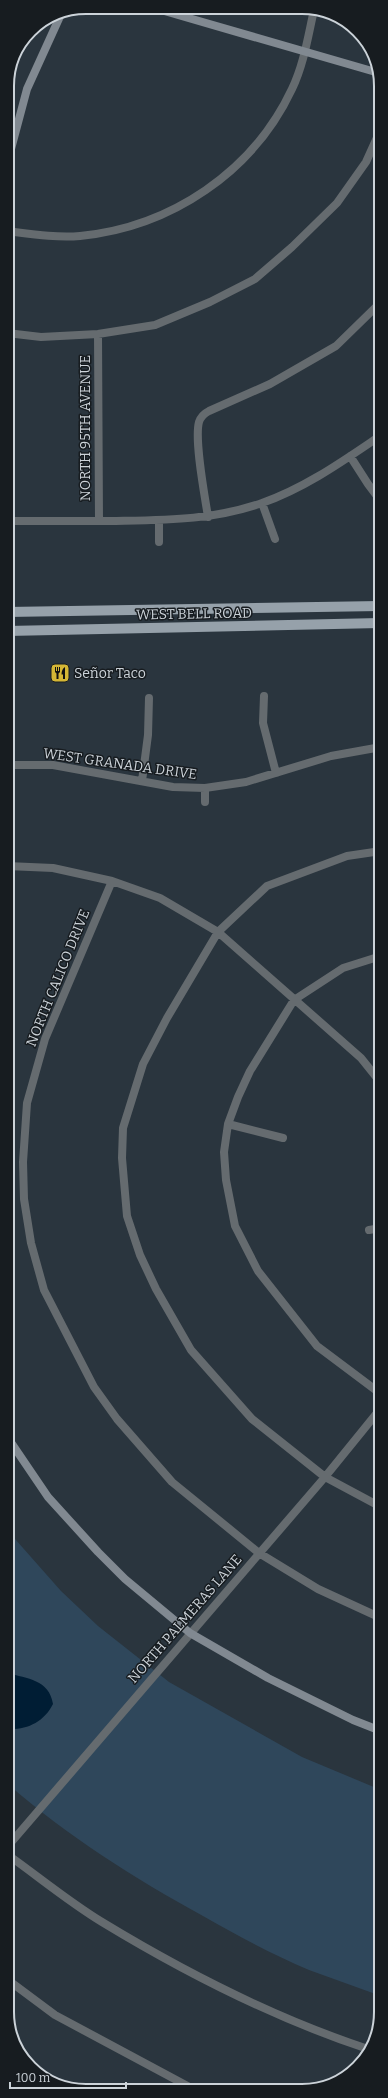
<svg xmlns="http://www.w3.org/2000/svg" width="388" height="2098" font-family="Bitter,serif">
  <rect width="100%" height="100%" fill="#2a353e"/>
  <path fill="#2f475b" d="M8 1531 61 1591 98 1626 169 1682 302 1757 381 1790V1996C357 1987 333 1979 309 1970 273 1955 238 1936 203 1916 134 1878 67 1836 8 1784Z"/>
  <path fill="#001d34" d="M8 1673C27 1679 49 1679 53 1704 44 1722 27 1730 8 1729Z"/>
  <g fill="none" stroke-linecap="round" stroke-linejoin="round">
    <path stroke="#656b6f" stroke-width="8" d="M7 231C31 234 56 238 80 236 171 227 253 172 292 89 304 64 308 36 314 10
      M7 333 41 337 98 334 155 325 210 302 255 279 292 247 337 203 366 162 380 131
      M98 334 99 521
      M350 456 368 484 380 500
      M262 503 275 539
      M208 517C205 497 194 440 199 422 201 416 205 413 209 411L270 384 336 346 380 303
      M7 521C44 521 80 521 116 521 166 520 214 520 262 503 305 488 343 461 380 436
      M159 521V542
      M380 694 381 700
      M264 696 263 723 276 773
      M7 765H53L173 787 205 788 246 782 331 756 381 747
      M142 781 148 735 149 698
      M205 788V802
      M381 851 347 856 267 886 218 932 167 1018 143 1064 123 1128 122 1158 127 1216 140 1255 156 1289 191 1350 252 1419 325 1477 381 1507
      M7 866 53 868 112 881 160 898 218 932 361 1058 381 1083
      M112 881 45 1039 27 1103 23 1162 24 1199 31 1243 44 1290 94 1387 117 1419 172 1482 259 1553 318 1589 381 1618
      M381 956 343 968 294 1000 250 1071 238 1097 228 1124 224 1152 226 1180 235 1226 258 1271 317 1346 381 1394
      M228 1124 283 1138
      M369 1230 381 1228
      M8 1846 325 1477 381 1408
      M8 1855C39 1877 69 1902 102 1922 186 1973 274 2018 368 2049
      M8 1980 55 2015 195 2090"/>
    <path stroke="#818991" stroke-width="8" d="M154 8 379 73
      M7 164 27 89 62 12
      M8 1438 48 1497 98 1552 125 1579 190 1633 268 1678 353 1720 381 1731"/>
    <path stroke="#96a1aa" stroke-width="10" d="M7 612 380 606
      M7 631 380 623"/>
  </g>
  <defs>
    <g id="restaurant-square" transform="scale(1)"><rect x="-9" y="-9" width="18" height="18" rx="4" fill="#d4b635" stroke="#171c20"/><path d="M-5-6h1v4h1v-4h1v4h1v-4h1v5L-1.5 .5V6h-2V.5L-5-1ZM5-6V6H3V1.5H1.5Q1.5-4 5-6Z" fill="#111"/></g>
  </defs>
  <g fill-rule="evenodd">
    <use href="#restaurant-square" x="60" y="673"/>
  </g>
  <g text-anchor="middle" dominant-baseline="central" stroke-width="3" stroke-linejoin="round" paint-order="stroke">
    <g font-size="14" fill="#ccd3d9" stroke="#171c20">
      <text transform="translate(85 428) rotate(-90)">NORTH 95TH AVENUE</text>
      <text transform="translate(194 614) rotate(-1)">WEST BELL ROAD</text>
      <text transform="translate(120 764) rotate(8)">WEST GRANADA DRIVE</text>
      <text transform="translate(58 978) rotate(-68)">NORTH CALICO DRIVE</text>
      <text transform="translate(185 1619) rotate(-49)">NORTH PALMERAS LANE</text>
    </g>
    <g font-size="14" fill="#ccd3d9" stroke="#171c20" text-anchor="start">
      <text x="74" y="673">Señor Taco</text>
    </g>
  </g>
  <path d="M0 0H388V2098H0ZM86 14H302A72 72 0 0 1 374 86V2012A72 72 0 0 1 302 2084H86A72 72 0 0 1 14 2012V86A72 72 0 0 1 86 14Z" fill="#171c20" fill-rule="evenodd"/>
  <path fill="none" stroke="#ccd3d9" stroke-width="2" d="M86 14H302A72 72 0 0 1 374 86V2012A72 72 0 0 1 302 2084H86A72 72 0 0 1 14 2012V86A72 72 0 0 1 86 14Z"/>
  <path d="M10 2082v6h116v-6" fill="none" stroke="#ccd3d9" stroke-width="2"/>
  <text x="16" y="2082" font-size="12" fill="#ccd3d9" stroke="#171c20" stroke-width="3" paint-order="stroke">100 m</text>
</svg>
